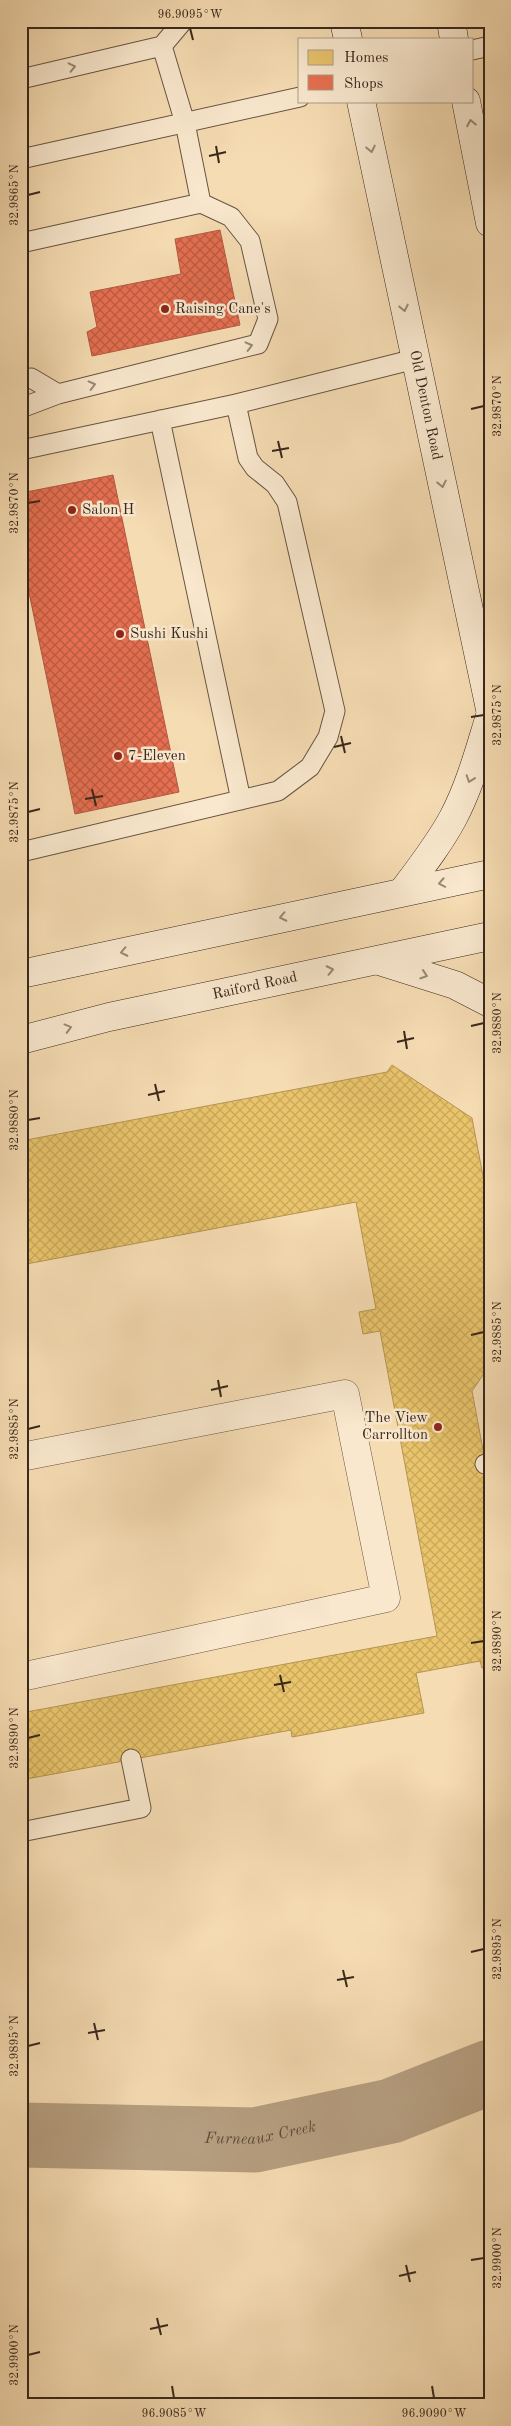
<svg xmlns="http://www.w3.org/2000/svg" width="511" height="2426" font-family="'Old Standard TT',serif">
  <defs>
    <pattern id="homes-cross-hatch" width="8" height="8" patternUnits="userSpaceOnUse" patternTransform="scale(1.25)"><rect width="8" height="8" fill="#e9c46a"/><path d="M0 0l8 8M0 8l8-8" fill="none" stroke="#c9a85b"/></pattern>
    <pattern id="shops-cross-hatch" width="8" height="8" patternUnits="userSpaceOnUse" patternTransform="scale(1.25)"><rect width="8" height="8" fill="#e76f51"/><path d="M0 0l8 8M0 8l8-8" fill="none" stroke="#bc5b42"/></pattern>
  </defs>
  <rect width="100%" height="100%" fill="#f6dcb3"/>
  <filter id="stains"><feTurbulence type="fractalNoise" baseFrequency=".004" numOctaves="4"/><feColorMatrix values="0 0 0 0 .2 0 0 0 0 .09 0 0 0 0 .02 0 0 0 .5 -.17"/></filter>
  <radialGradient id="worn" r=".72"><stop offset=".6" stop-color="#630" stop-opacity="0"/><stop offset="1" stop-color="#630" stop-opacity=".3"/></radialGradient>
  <path fill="url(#homes-cross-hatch)" stroke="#b49553" d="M392 1065 472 1118 490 1213V1365L472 1391 490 1487V1667L482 1668 480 1661 416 1673 424 1713 292 1737 291 1730 21 1780V1713L437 1636 380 1331 363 1334 359 1312 376 1309 356 1202 21 1265V1141L387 1072Z"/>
  <path fill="url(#shops-cross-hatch)" stroke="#b25941" d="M21 21H46L21 27Z
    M220 230 240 325 92 356 87 332 97 327 90 292 181 274 175 239Z
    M113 475 179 792 75 814 21 554V493Z"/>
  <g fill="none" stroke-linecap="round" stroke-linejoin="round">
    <path stroke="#b59e80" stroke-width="65" id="s1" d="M21 2135 255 2140 391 2111 490 2072"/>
    <g stroke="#685442" stroke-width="21">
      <path id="lane" d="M472 50 490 46
        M21 79 162 46 183 21
        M21 159 300 97
        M21 243 201 203 185 123 162 46
        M31 378 58 394 258 344 268 319 250 241 231 217 201 203
        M21 408 58 394
        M160 420 241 800
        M21 450 236 404 415 359
        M21 852 278 791 310 767 328 737 335 711 287 502 275 484 255 468 248 458 236 404
        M485 1464 490 1463
        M21 1832 141 1808 131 1759"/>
    </g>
    <g stroke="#685442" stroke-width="29">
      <path id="street" d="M21 1457 345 1394 386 1598 21 1677"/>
    </g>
    <g stroke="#38271c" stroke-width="29">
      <g id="secondary">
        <path d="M344 21 348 39"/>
        <path d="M451 21 454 39"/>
        <path id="s2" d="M361 101 490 709"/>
        <path d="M466 101 490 223"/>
        <path d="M403 891C421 867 439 844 453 818 470 786 479 751 490 716"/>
        <path d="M379 961 455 985 490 1003"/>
        <path d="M21 974 490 874"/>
        <path id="s3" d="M21 1040 109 1017 490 936"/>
      </g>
    </g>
    <use href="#lane" stroke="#f9e8ce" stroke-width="19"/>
    <use href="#street" stroke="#f9e8ce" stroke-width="28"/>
    <use href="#secondary" stroke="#f9e8ce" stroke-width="28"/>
  </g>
  <defs><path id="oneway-chevron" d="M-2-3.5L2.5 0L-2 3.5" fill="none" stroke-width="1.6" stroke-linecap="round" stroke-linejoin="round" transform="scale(1.25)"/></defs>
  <g stroke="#988875">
    <use href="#oneway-chevron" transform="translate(72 67) rotate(-13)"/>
    <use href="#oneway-chevron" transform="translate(471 123) rotate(-101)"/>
    <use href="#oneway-chevron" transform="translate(371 149) rotate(78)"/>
    <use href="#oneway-chevron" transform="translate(404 308) rotate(78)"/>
    <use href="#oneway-chevron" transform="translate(249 346) rotate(-14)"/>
    <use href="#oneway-chevron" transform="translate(92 385) rotate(-14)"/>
    <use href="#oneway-chevron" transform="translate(442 484) rotate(78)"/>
    <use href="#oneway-chevron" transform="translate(470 779) rotate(109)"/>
    <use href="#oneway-chevron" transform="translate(442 883) rotate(169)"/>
    <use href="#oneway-chevron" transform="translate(283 917) rotate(168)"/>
    <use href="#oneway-chevron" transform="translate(124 952) rotate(168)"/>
    <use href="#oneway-chevron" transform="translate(330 970) rotate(-12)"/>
    <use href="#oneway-chevron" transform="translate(424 975) rotate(18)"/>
    <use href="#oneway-chevron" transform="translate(68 1028) rotate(-15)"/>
  </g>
  <path fill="none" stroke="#38271c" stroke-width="2" d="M190 28 193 40M216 146 219 163M209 156 226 152M28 195 40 192M471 409 484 406M278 441 282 458M272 451 289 448M28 503 40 501M471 717 484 715M341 736 345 753M334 747 351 743M92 789 96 806M85 799 103 796M28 812 40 809M471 1026 484 1023M404 1031 407 1049M397 1042 414 1038M155 1084 159 1101M148 1095 165 1091M28 1120 40 1118M471 1335 484 1332M218 1380 221 1397M211 1390 228 1386M28 1429 40 1426M471 1643 484 1641M280 1675 284 1692M274 1685 291 1682M28 1738 40 1735M471 1952 484 1949M343 1970 347 1987M337 1980 354 1977M94 2023 98 2040M88 2033 105 2030M28 2046 40 2043M471 2260 484 2258M406 2265 410 2282M399 2276 416 2272M157 2318 161 2335M150 2329 168 2325M28 2355 40 2352M172 2386 174 2398M432 2386 434 2398"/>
  <g fill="#8f2418" stroke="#f9e8ce" stroke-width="2">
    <circle cx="165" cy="309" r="5"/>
    <circle cx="72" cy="510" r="5"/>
    <circle cx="120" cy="634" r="5"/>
    <circle cx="118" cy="756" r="5"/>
    <circle cx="438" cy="1427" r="5"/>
  </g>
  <g text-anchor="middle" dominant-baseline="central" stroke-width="5" stroke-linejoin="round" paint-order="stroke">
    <g font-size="15" fill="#38271c" stroke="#f9e8ce" text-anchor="start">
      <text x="175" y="309">Raising Cane's</text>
      <text x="82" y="510">Salon H</text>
      <text x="130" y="634">Sushi Kushi</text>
      <text x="128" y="756">7-Eleven</text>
      <text x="428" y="1418" text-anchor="end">The View<tspan x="428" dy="17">Carrollton</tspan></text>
    </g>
    <g font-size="15" fill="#38271c" stroke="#f9e8ce">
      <text stroke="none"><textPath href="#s2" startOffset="311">Old Denton Road</textPath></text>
      <text stroke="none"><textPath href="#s3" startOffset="240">Raiford Road</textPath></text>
    </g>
    <g font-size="16" font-style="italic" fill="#5e4b3a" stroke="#f9e8ce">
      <text stroke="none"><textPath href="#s1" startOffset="240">Furneaux Creek</textPath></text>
    </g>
  </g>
  <rect width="511" height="2426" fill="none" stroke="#f6dcb3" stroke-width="55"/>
  <rect x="298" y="38" width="175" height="65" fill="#f9e8ce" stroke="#ac9b87"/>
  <rect x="308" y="50" width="25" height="15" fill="#e9c46a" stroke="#ac9b87"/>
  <text x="344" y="62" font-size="15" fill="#38271c">Homes</text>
  <rect x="308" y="75" width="25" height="15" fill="#e76f51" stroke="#ac9b87"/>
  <text x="344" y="88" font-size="15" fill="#38271c">Shops</text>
  <rect x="28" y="28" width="456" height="2370" fill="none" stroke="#38271c" stroke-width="2"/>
  <g font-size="12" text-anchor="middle" fill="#38271c">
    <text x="190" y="18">96.9095°W</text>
    <text transform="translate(14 195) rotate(-90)" y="4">32.9865°N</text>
    <text transform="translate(497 406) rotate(-90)" y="4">32.9870°N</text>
    <text transform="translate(14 503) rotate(-90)" y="4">32.9870°N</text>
    <text transform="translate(497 715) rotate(-90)" y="4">32.9875°N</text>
    <text transform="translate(14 812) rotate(-90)" y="4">32.9875°N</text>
    <text transform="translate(497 1023) rotate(-90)" y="4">32.9880°N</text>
    <text transform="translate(14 1120) rotate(-90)" y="4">32.9880°N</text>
    <text transform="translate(497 1332) rotate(-90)" y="4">32.9885°N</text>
    <text transform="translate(14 1429) rotate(-90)" y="4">32.9885°N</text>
    <text transform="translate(497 1641) rotate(-90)" y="4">32.9890°N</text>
    <text transform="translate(14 1738) rotate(-90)" y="4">32.9890°N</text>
    <text transform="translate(497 1949) rotate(-90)" y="4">32.9895°N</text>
    <text transform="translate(14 2046) rotate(-90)" y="4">32.9895°N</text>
    <text transform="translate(497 2258) rotate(-90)" y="4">32.9900°N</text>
    <text transform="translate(14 2355) rotate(-90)" y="4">32.9900°N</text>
    <text x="174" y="2417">96.9085°W</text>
    <text x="434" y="2417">96.9090°W</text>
  </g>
  <rect width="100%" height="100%" filter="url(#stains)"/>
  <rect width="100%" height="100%" fill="url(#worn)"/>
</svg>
